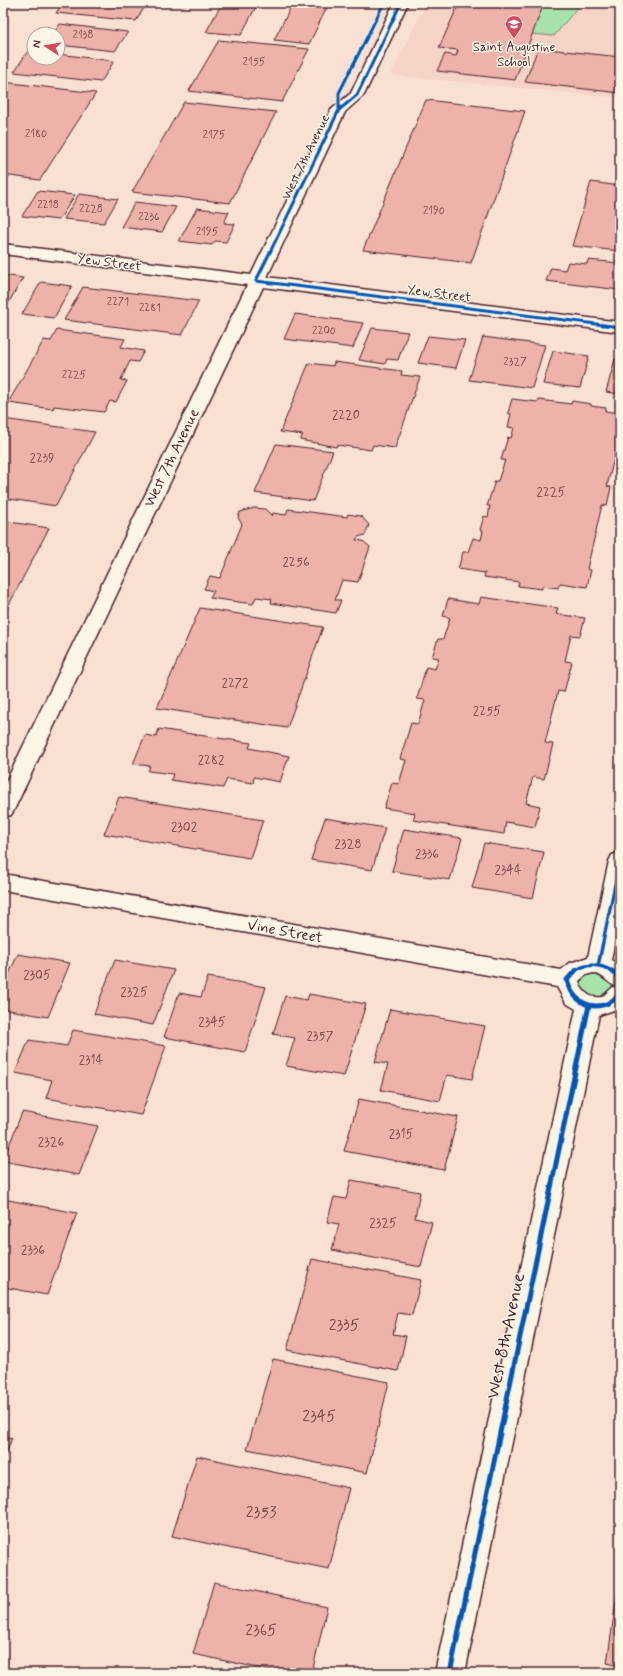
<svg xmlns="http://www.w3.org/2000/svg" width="623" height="1676" font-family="Mynerve,sans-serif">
  <rect width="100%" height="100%" fill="#f8e1d3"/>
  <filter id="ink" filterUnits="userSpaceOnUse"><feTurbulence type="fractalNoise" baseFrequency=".025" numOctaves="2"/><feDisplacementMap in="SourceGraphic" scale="8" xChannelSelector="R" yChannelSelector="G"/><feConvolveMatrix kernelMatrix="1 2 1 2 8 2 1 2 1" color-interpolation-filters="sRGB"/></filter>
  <g filter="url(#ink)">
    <path fill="#f5d3c6" d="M426 3H620V98L391 75Z"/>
    <path fill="#a6e3ab" stroke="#78816b" d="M544 3H581L554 36 532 34Z
      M575 970 614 972 620 994 589 1005 570 975Z"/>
    <path fill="#edb2a9" stroke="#4a1f2b" d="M63 3H147L136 21 56 13Z
      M222 3H258L241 35 206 32Z
      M293 3H329L309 44 274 40Z
      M459 3H544L515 80 437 71 445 54 456 56 458 50 439 48Z
      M60 24 128 32 115 51 58 45V34H53Z
      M219 40 309 49 282 102 189 91Z
      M538 48 620 57V93L525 82Z
      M28 51 34 52V58H58V54L114 61 101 82 14 72Z
      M3 82 96 93 40 180 3 175Z
      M426 100 525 111 471 263 363 250Z
      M184 102 276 112 230 203 132 192Z
      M591 182 620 186V251L572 246Z
      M38 191 75 195 59 220 22 216Z
      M79 194 118 199 104 223 64 219Z
      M135 202 176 207 162 232 121 227Z
      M197 208 229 212 224 223 235 224 226 242 215 241 212 245 179 241Z
      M588 260 620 263V290L546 281 551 268 565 270 568 262 587 264Z
      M3 275 23 278 6 307H3Z
      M41 282 72 286 54 318 22 314Z
      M83 287 199 301 182 335 64 320Z
      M295 314 363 323 353 348 284 339Z
      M372 328 408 332 398 360 387 359 385 364 359 360Z
      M57 330 125 339 121 347 144 351 138 362 130 361 121 380 127 381 116 402 110 401 104 412 54 406 53 409 8 403 44 340 51 341Z
      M428 336 465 340 456 368 418 363Z
      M483 337 545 345 532 388 469 380Z
      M553 351 589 356 580 388 543 384Z
      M615 359 620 360V394L606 392Z
      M334 362 402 371 401 375 420 377 395 448 373 445 371 450 337 445 336 447 300 440 303 435 280 432 309 363 333 366Z
      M512 399 538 402 539 400 571 404 572 401 591 404V406L606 408 605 411 620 413V435L607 486 611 487 607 506 602 505 587 569 591 570 587 587 560 583 558 588 542 586V589L518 586 519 582 484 577 485 573 458 569 463 552H468L473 538 481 540 483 531 480 530 484 516 488 517 490 506H487L495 481H498L505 460H501L508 437 511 438 514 428 508 427 511 414 508 413Z
      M3 419 95 432 56 506 3 498Z
      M276 444 333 451 313 501 255 493Z
      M254 508 265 509 272 516 273 513 286 515 288 509 347 517 348 514 361 516 369 525 365 535 358 537 356 540 363 541 370 547 358 582 342 580 335 600H341L336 613 271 603 272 599 256 597 253 604 210 598 214 591 204 589 210 576 220 578 242 524 238 518 240 512Z
      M3 521 49 528 3 616Z
      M481 597 558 608 556 614 585 618 580 636 571 635 565 661 572 662 564 692 558 691 545 743 553 744 544 779 533 777 526 803 540 806 535 827 506 822 504 834 413 820 415 813 384 808 392 783 399 784 406 760 400 759 411 723 418 724 425 700 417 699 426 667 435 669 439 658 432 657 438 639H443L450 618 443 616 448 599 479 604Z
      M200 608 323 627 287 728 157 708Z
      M159 729 251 743 249 748 289 756 280 782 254 777 253 783 227 779 223 788 171 780 173 774 148 771 150 766 133 764 145 735 156 737Z
      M119 797 263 820 250 858 104 834Z
      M325 818 385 828 372 870 311 860Z
      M404 829 462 838 450 880 392 871Z
      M484 843 544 852 533 898 472 888Z
      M18 954 70 963 48 1017 3 1009V987Z
      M115 960 174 970 153 1025 94 1014Z
      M208 977 266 987 245 1052 164 1037 179 993 201 997Z
      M309 994 366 1004 344 1076 286 1066 295 1038 273 1034 285 996 307 1000Z
      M390 1009 485 1026 472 1079 447 1075 440 1101 381 1090 388 1064 375 1062Z
      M73 1030 166 1046 141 1115 46 1098 52 1080 15 1073 29 1040 67 1046Z
      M359 1099 458 1117 444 1170 344 1151Z
      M22 1112 98 1126 79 1175 3 1161Z
      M351 1180 420 1192 415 1218 432 1222 421 1267 332 1250 339 1224 327 1222 334 1197 346 1199Z
      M3 1199 77 1213 47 1295 3 1287Z
      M312 1259 421 1280 412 1315 398 1313 393 1334 406 1336 398 1371 287 1350Z
      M273 1359 389 1382 367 1473 247 1449Z
      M3 1436 12 1438 3 1462Z
      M197 1456 349 1488 329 1569 172 1536Z
      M620 1574V1666L607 1663Z
      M214 1582 327 1607 312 1673H282L193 1654Z"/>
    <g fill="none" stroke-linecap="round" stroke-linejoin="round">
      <g stroke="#4a1f2b" stroke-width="3">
        <path id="minor" d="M394 3H408L364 95 345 112 267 277 620 322V332L263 287 14 810 11 815 3 817V788L247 285 3 254V244L251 275 331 110 351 93Z
          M620 853V915L611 960 620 965V1008L599 1015 465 1673H435L576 1009 566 1003 557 987 3 890V874L561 970 570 963 588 957 609 861 612 855ZM593 973C606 976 606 983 616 986L612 988 602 997C590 999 582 992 579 981L586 975Z"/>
      </g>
      <use href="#minor" fill="#fcf5e5" fill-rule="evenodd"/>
      <g stroke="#fcf5e5" stroke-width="5">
        <path id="cycleway-far2" d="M401 3 357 95 339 110 256 281 620 327
          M339 110V93L384 3"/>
      </g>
      <g stroke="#fcf5e5" stroke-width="6">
        <path id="cycleway-far1" d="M598 966 620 861
          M574 972C586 962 601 964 613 972"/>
      </g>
      <g stroke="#fcf5e5" stroke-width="8">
        <path id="cycleway" d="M575 971 567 980C574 1007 601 1015 620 994
          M612 971 620 979
          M450 1673 589 1005"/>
      </g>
      <use href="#cycleway-far2" stroke="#0057b8" stroke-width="3"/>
      <use href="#cycleway-far1" stroke="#0057b8" stroke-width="3.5"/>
      <use href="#cycleway" stroke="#0057b8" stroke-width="5"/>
    </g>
  </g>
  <defs>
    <g id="school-pin" transform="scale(0.9)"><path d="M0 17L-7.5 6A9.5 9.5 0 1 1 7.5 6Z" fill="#d1495b" stroke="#fcf5e5"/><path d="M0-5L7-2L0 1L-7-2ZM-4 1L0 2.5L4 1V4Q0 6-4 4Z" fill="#fff"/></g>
  </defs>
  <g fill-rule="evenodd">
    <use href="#school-pin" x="514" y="24"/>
  </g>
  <g text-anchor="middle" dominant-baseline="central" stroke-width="3" stroke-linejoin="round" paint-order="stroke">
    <g font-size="11" fill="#73444a">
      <text x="83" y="35">2138</text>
      <text x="254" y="62">2155</text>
      <text x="36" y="134">2180</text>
      <text x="214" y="135">2175</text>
      <text x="48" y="205">2218</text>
      <text x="91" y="209">2228</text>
      <text x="434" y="211">2190</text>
      <text x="149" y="217">2236</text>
      <text x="207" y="232">2195</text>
      <text x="118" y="302">2271</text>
      <text x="150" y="308">2281</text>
      <text x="324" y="331">2200</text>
      <text x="515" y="362">2327</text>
      <text x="74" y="375">2225</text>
    </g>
    <g font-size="13" fill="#4a1f2b" stroke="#fcf5e5">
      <text x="514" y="47">Saint Augustine<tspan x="514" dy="15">School</tspan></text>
    </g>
    <g font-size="13" fill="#4a1f2b" stroke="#fcf5e5">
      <text transform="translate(306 157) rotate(-64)">West 7th Avenue</text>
      <text transform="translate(109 263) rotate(7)">Yew Street</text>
      <text transform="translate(439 294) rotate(7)">Yew Street</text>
    </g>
    <g font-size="13" fill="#73444a">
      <text x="346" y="415">2220</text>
      <text x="42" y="458">2239</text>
      <text x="551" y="492">2225</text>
      <text x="296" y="562">2256</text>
      <text x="235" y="683">2272</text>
      <text x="487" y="711">2255</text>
      <text x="211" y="760">2282</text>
      <text x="184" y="827">2302</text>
      <text x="348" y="844">2328</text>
      <text x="427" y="854">2336</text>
      <text x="508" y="870">2344</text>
      <text x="37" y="975">2305</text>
      <text x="134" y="992">2325</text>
      <text x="212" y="1022">2345</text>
      <text x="320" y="1036">2357</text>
      <text x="91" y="1060">2314</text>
      <text x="401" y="1134">2315</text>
      <text x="51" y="1142">2326</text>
      <text x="383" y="1223">2325</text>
      <text x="33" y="1250">2336</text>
    </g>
    <g font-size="15" fill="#4a1f2b" stroke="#fcf5e5">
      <text transform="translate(172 458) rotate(-64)">West 7th Avenue</text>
      <text transform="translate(285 932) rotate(10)">Vine Street</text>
    </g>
    <g font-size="16" fill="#73444a">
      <text x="344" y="1325">2335</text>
      <text x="319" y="1416">2345</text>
      <text x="261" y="1512">2353</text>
      <text x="261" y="1630">2365</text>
    </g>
    <g font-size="18" fill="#4a1f2b" stroke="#fcf5e5">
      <text transform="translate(506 1336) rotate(-78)">West 8th Avenue</text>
    </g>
  </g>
  <rect width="623" height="1676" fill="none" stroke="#fcf5e5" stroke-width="16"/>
  <rect x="8" y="8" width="607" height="1660" fill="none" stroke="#4a1f2b" stroke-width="1.5" filter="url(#ink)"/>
  <g transform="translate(46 46) rotate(282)"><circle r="19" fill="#fcf5e5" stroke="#b59f9b"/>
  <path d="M0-3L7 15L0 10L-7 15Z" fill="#d1495b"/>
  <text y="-6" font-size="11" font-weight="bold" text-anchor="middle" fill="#4a1f2b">N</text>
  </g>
</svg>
